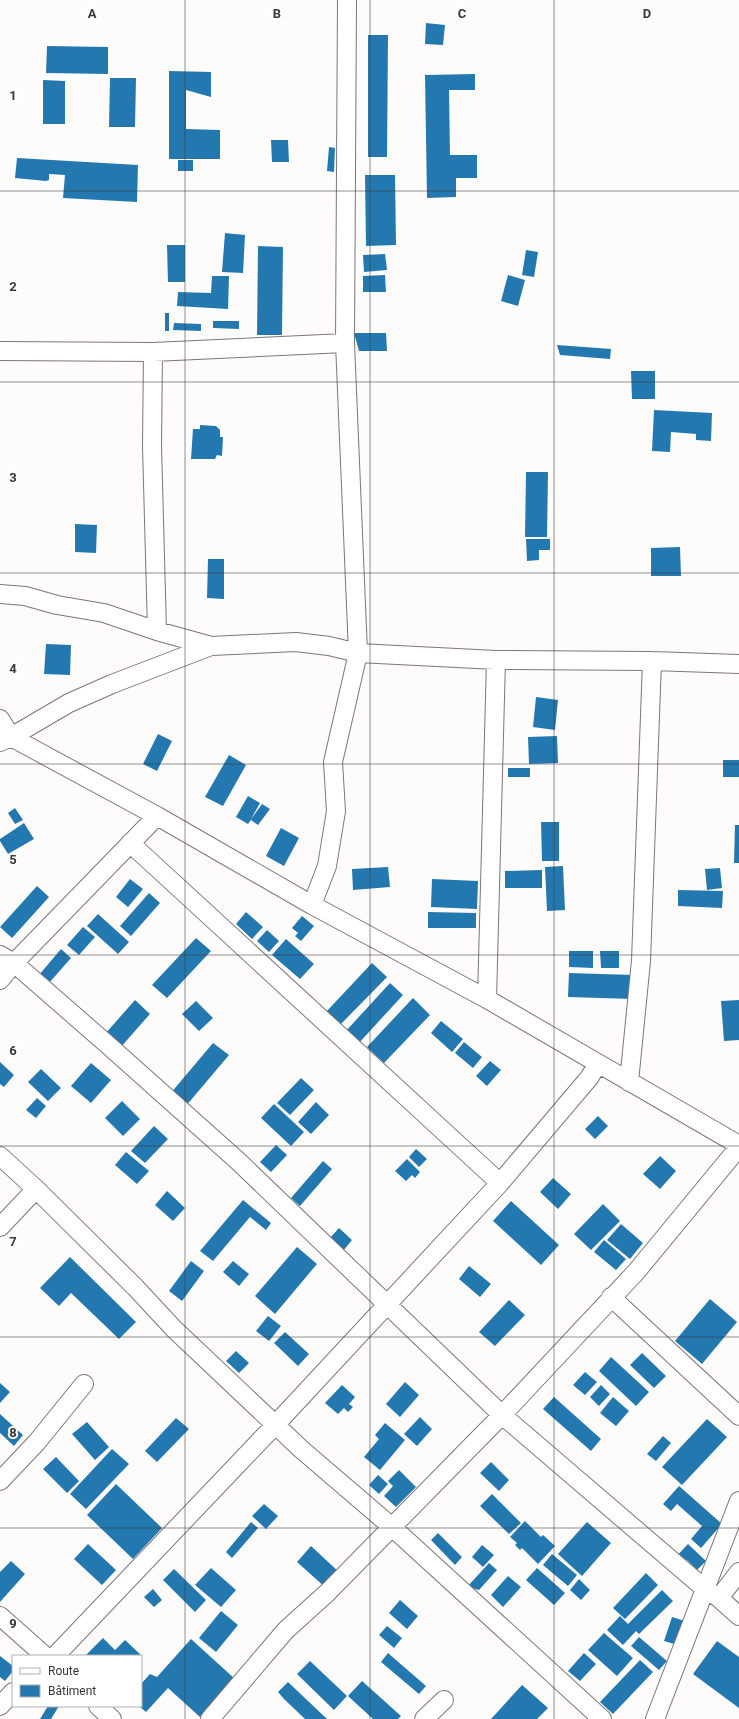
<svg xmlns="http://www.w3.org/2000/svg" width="739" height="1719" font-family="Roboto,sans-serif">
  <rect width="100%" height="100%" fill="#fefbfb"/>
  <path fill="#2378af" d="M426 23 445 25 443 45 425 44Z
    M368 35H388L387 157H368Z
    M47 46 108 47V74L46 73Z
    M169 71 211 72V97L186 90V129L220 130V159H169Z
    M475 74V90H449L450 155H477V178H456V197L427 198 425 75Z
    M110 78H136L135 127H109Z
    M43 80 65 81V124H43Z
    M271 140H288L289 162H272Z
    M329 147 335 148 334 172 327 171Z
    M17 158 138 165 137 202 63 198 65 175 49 174V180L46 181 15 178Z
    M178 160H193V171H178Z
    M365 175H395L396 245 366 246Z
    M225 233 245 235 243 273 222 272Z
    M167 245H185V282H168Z
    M258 246 283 247 282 335H257Z
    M526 250 538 252 534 277 522 275Z
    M385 254 387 270 364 272 363 255Z
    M385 275 386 292H363V276Z
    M508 275 525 280 518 306 501 301Z
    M212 276H229L228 309 177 306 178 292 211 293Z
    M165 313H169V331H165Z
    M213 321H239V329L213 328Z
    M174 323 201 324V331L173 330Z
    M354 333H386L387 351H359Z
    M557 345 611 349 610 359 560 355Z
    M631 371H655V399H632Z
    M654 410 712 413 711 441 696 440V434L671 432 670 452 652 451Z
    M200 425 216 426 220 430V437H223L222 456 217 455 215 459H191L193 429H200Z
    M526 472H548L547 537H525Z
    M75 524 97 525 96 553 75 552Z
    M526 539H550V550H539V560L527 561Z
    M680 547 681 576H651V548Z
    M208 559H224V599L207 598Z
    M46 644 71 645 70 675 44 674Z
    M536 697 558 700 555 730 533 727Z
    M158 734 172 741 157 771 143 764Z
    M557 736 558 763 529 764 528 737Z
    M229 755 246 765 223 806 205 797Z
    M723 760H739V777H723Z
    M508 768H530V777H508Z
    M248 796 260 803 251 819 262 804 270 809 258 825 251 820 248 824 236 817Z
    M15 808 23 820 15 824 8 813Z
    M541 822H559V861H542Z
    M24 823 34 839 8 854 0 841V839Z
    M735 825H739V863H734Z
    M281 828 299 838 284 866 266 856Z
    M563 866 565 910 547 911 545 867Z
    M388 867 390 887 353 890 352 869Z
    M720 868 722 888 707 890 705 869Z
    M542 870V888H505V871Z
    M130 879 143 889 128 907 116 897Z
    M432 879 478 881 477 909 431 907Z
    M37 886 49 897 12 938 0 927Z
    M678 890 723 891 722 908 678 906Z
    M149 893 160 903 131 936 120 926Z
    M246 912 263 927 252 939 236 924Z
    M428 912 476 913V928H428Z
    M98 914 129 942 118 954 87 926Z
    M302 916 314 926 301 941 295 936 298 933 292 928Z
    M83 927 95 937 79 955 67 945Z
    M267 930 279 941 269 952 257 941Z
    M196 938 211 951 167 998 152 985Z
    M286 939 314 964 300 979 272 955Z
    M61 949 71 958 49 983 39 975Z
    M569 951H593V968L569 967Z
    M600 951H619V968H601Z
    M372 963 387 977 340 1025 326 1012Z
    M569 973 634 975 633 999 568 997Z
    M390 983 403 995 358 1044 345 1032Z
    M413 998 430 1015 384 1063 367 1047Z
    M135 1000 150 1014 120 1048 105 1034Z
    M739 1000V1040L724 1041 721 1001Z
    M196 1001 213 1018 199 1031 182 1014Z
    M441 1021 463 1039 452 1052 431 1033Z
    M464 1042 482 1057 473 1068 455 1053Z
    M213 1043 229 1055 185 1107 170 1094Z
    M490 1061 501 1070 487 1086 476 1076Z
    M0 1062 14 1075 4 1087 0 1084Z
    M91 1063 111 1080 91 1103 71 1086Z
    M41 1069 61 1088 48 1101 28 1082Z
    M301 1078 314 1090 290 1115 277 1103Z
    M37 1098 46 1106 36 1118 26 1110Z
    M122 1101 140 1119 123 1136 105 1118Z
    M316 1102 329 1115 311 1134 298 1122Z
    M274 1104 304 1132 291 1146 261 1118Z
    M598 1116 608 1126 595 1139 585 1129Z
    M154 1126 168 1139 145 1163 131 1151Z
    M276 1145 287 1155 271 1172 260 1162Z
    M416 1149 427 1159 419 1167 409 1157Z
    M126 1152 149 1171 137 1184 115 1165Z
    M660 1156 676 1171 660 1189 643 1174Z
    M407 1159 420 1172 415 1178 412 1175 406 1181 395 1171Z
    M323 1161 332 1169 300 1206 291 1198Z
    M553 1178 571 1194 558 1209 540 1192Z
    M167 1191 185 1208 173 1221 155 1205Z
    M243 1200 271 1223 266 1230 250 1217 213 1261 200 1251Z
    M511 1201 559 1245 541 1265 493 1221Z
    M603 1204 620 1221 591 1250 574 1234Z
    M621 1224 643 1243 630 1259 607 1240Z
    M339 1228 352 1240 343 1251 329 1239Z
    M604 1240 626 1259 616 1270 594 1252Z
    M297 1247 317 1264 275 1314 255 1296Z
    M70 1257 136 1322 119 1339 71 1293 59 1306 40 1288Z
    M191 1261 204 1271 182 1301 169 1291Z
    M233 1261 249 1274 239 1286 223 1272Z
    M469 1266 491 1284 480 1297 459 1279Z
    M710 1299 737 1322 702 1364 675 1341Z
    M509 1300 525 1315 495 1346 479 1332Z
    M268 1316 281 1326 269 1341 256 1331Z
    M285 1332 309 1354 298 1366 274 1343Z
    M236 1351 249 1363 239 1373 226 1361Z
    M642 1353 666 1376 654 1388 630 1365Z
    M611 1357 649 1392 636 1406 599 1371Z
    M585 1372 597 1382 585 1395 573 1385Z
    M405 1382 419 1395 400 1417 386 1404Z
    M0 1383 10 1392 0 1403Z
    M342 1385 355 1397 349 1404 353 1407 348 1412 344 1408 338 1414 325 1403Z
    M601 1385 610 1394 599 1406 590 1397Z
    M554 1397 601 1439 591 1451 543 1409Z
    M613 1397 629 1411 616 1426 600 1413Z
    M0 1414 23 1435 14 1446 0 1433Z
    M420 1417 432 1429 417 1446 404 1434Z
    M176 1418 189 1429 157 1462 145 1451Z
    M707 1419 727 1437 682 1485 662 1467Z
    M87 1422 109 1447 95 1460 72 1434Z
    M385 1423 405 1440 380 1470 364 1457 379 1439 375 1435Z
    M663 1436 671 1443 656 1461 647 1454Z
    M112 1449 129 1464 86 1509 70 1494Z
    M56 1457 79 1481 67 1493 43 1469Z
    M491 1462 509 1480 499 1491 480 1473Z
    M399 1470 416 1487 396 1507 384 1496 393 1486 388 1481Z
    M378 1475 388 1484 379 1494 369 1485Z
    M116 1484 162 1528 133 1559 87 1515Z
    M679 1486 722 1524 701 1548 691 1539 702 1526 677 1504 671 1511 663 1504Z
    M492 1494 521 1523 509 1534 480 1506Z
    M264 1504 278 1516 266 1529 252 1516Z
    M525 1521 541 1537 543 1535 555 1546 538 1564 522 1548 520 1550 515 1545 517 1543 510 1537Z
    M251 1522 258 1528 232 1558 226 1552Z
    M587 1522 611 1543 582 1576 558 1554Z
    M438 1533 462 1557 455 1565 431 1540Z
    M88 1544 116 1570 102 1585 74 1559Z
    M688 1544 706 1561 697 1570 687 1560 681 1566 674 1559Z
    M482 1545 494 1555 483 1567 472 1557Z
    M311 1546 340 1573 326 1588 297 1562Z
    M552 1554 577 1575 568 1586 543 1565Z
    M11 1561 25 1574 0 1602V1572Z
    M489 1563 497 1570 479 1590 467 1587Z
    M211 1568 236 1590 221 1607 195 1585Z
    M537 1568 565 1593 554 1605 526 1580Z
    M174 1569 206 1600 195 1612 163 1580Z
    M646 1573 658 1585 625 1619 613 1608Z
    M508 1576 521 1587 503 1607 491 1595Z
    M579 1579 590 1590 581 1600 570 1590Z
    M153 1589 162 1600 154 1607 144 1597Z
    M662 1590 673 1601 639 1634 636 1631 623 1645 607 1630 620 1616 628 1624Z
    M400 1600 418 1616 407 1629 389 1613Z
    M221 1611 238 1625 216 1652 199 1638Z
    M672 1617 688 1622 681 1646 664 1641Z
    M387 1626 402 1638 394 1648 379 1635Z
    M604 1633 633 1658 617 1676 588 1650Z
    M639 1637 667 1661 659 1670 631 1646Z
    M103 1638 115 1650 125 1640 142 1656H85Z
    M191 1639 235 1679 200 1717 168 1688 146 1712 139 1706H141V1684L150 1674 157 1677Z
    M717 1641 739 1657V1708L693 1674Z
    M388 1653 426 1686 419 1694 381 1662Z
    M584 1653 596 1664 580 1681 568 1671Z
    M0 1656 13 1666V1671L5 1681 0 1677Z
    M640 1660 653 1672 613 1714 600 1702Z
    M310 1661 347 1696 334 1710 297 1674Z
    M362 1681 401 1716 398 1719H373L348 1696Z
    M288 1682 327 1719H305L284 1699 278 1692Z
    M522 1685 548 1708 537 1719H491Z
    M48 1706H59L51 1719H40Z"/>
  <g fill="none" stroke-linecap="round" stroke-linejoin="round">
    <g stroke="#7d7676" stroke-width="20">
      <path id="minor" d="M0 351 153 352 345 343
        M153 352 152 446 157 631
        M0 594 25 596 57 605 104 613 157 631 211 646
        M0 719 11 737 69 703 112 684 211 646 296 642 329 646 358 653 496 660 652 661 739 664
        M0 742 11 737 157 816 312 905 487 999 739 1145
        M130 843 500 1183
        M312 905 327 866 336 811 333 762 358 653 345 343 347 0
        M0 955 14 963 108 1045 238 1161 502 1415 705 1589 719 1598 739 1616
        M0 980 14 963 157 816
        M487 999 496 660
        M629 1082 641 961 652 661
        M0 1156 36 1189 135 1287 174 1329 301 1449 392 1527 602 1719
        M0 1227 36 1189
        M611 1297 739 1416
        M0 1481 37 1442 84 1384
        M719 1598 739 1572
        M0 1616 45 1656
        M55 1656 276 1424 500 1183 589 1078 598 1064
        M0 1706 13 1692
        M98 1706 112 1719
        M210 1719 286 1630 327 1593 502 1415 636 1272 739 1147
        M424 1719 444 1700
        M655 1719 739 1501"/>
    </g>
    <use href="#minor" stroke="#fff" stroke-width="18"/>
  </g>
  <path fill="none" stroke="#393636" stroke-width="1" stroke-opacity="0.55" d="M185 0V1719M370 0V1719M554 0V1719M0 191H739M0 382H739M0 573H739M0 764H739M0 955H739M0 1146H739M0 1337H739M0 1528H739"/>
  <g font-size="13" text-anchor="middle" font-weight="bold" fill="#393636" stroke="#fff" stroke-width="4" stroke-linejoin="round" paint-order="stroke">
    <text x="92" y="18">A</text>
    <text x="277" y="18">B</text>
    <text x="462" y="18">C</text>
    <text x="647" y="18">D</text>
    <text x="13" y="100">1</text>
    <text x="13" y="291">2</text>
    <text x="13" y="482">3</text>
    <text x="13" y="673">4</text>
    <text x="13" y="864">5</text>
    <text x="13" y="1055">6</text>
    <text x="13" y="1246">7</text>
    <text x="13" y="1437">8</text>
    <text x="13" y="1628">9</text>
  </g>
  <rect x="12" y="1655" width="130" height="52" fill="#ffffff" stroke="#b0afaf"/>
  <rect x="20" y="1668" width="20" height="6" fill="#ffffff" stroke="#b0afaf"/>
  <text x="48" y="1675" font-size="12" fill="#393636">Route</text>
  <rect x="20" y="1685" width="20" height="12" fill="#2378af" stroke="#b0afaf"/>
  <text x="48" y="1695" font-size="12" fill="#393636">Bâtiment</text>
</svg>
